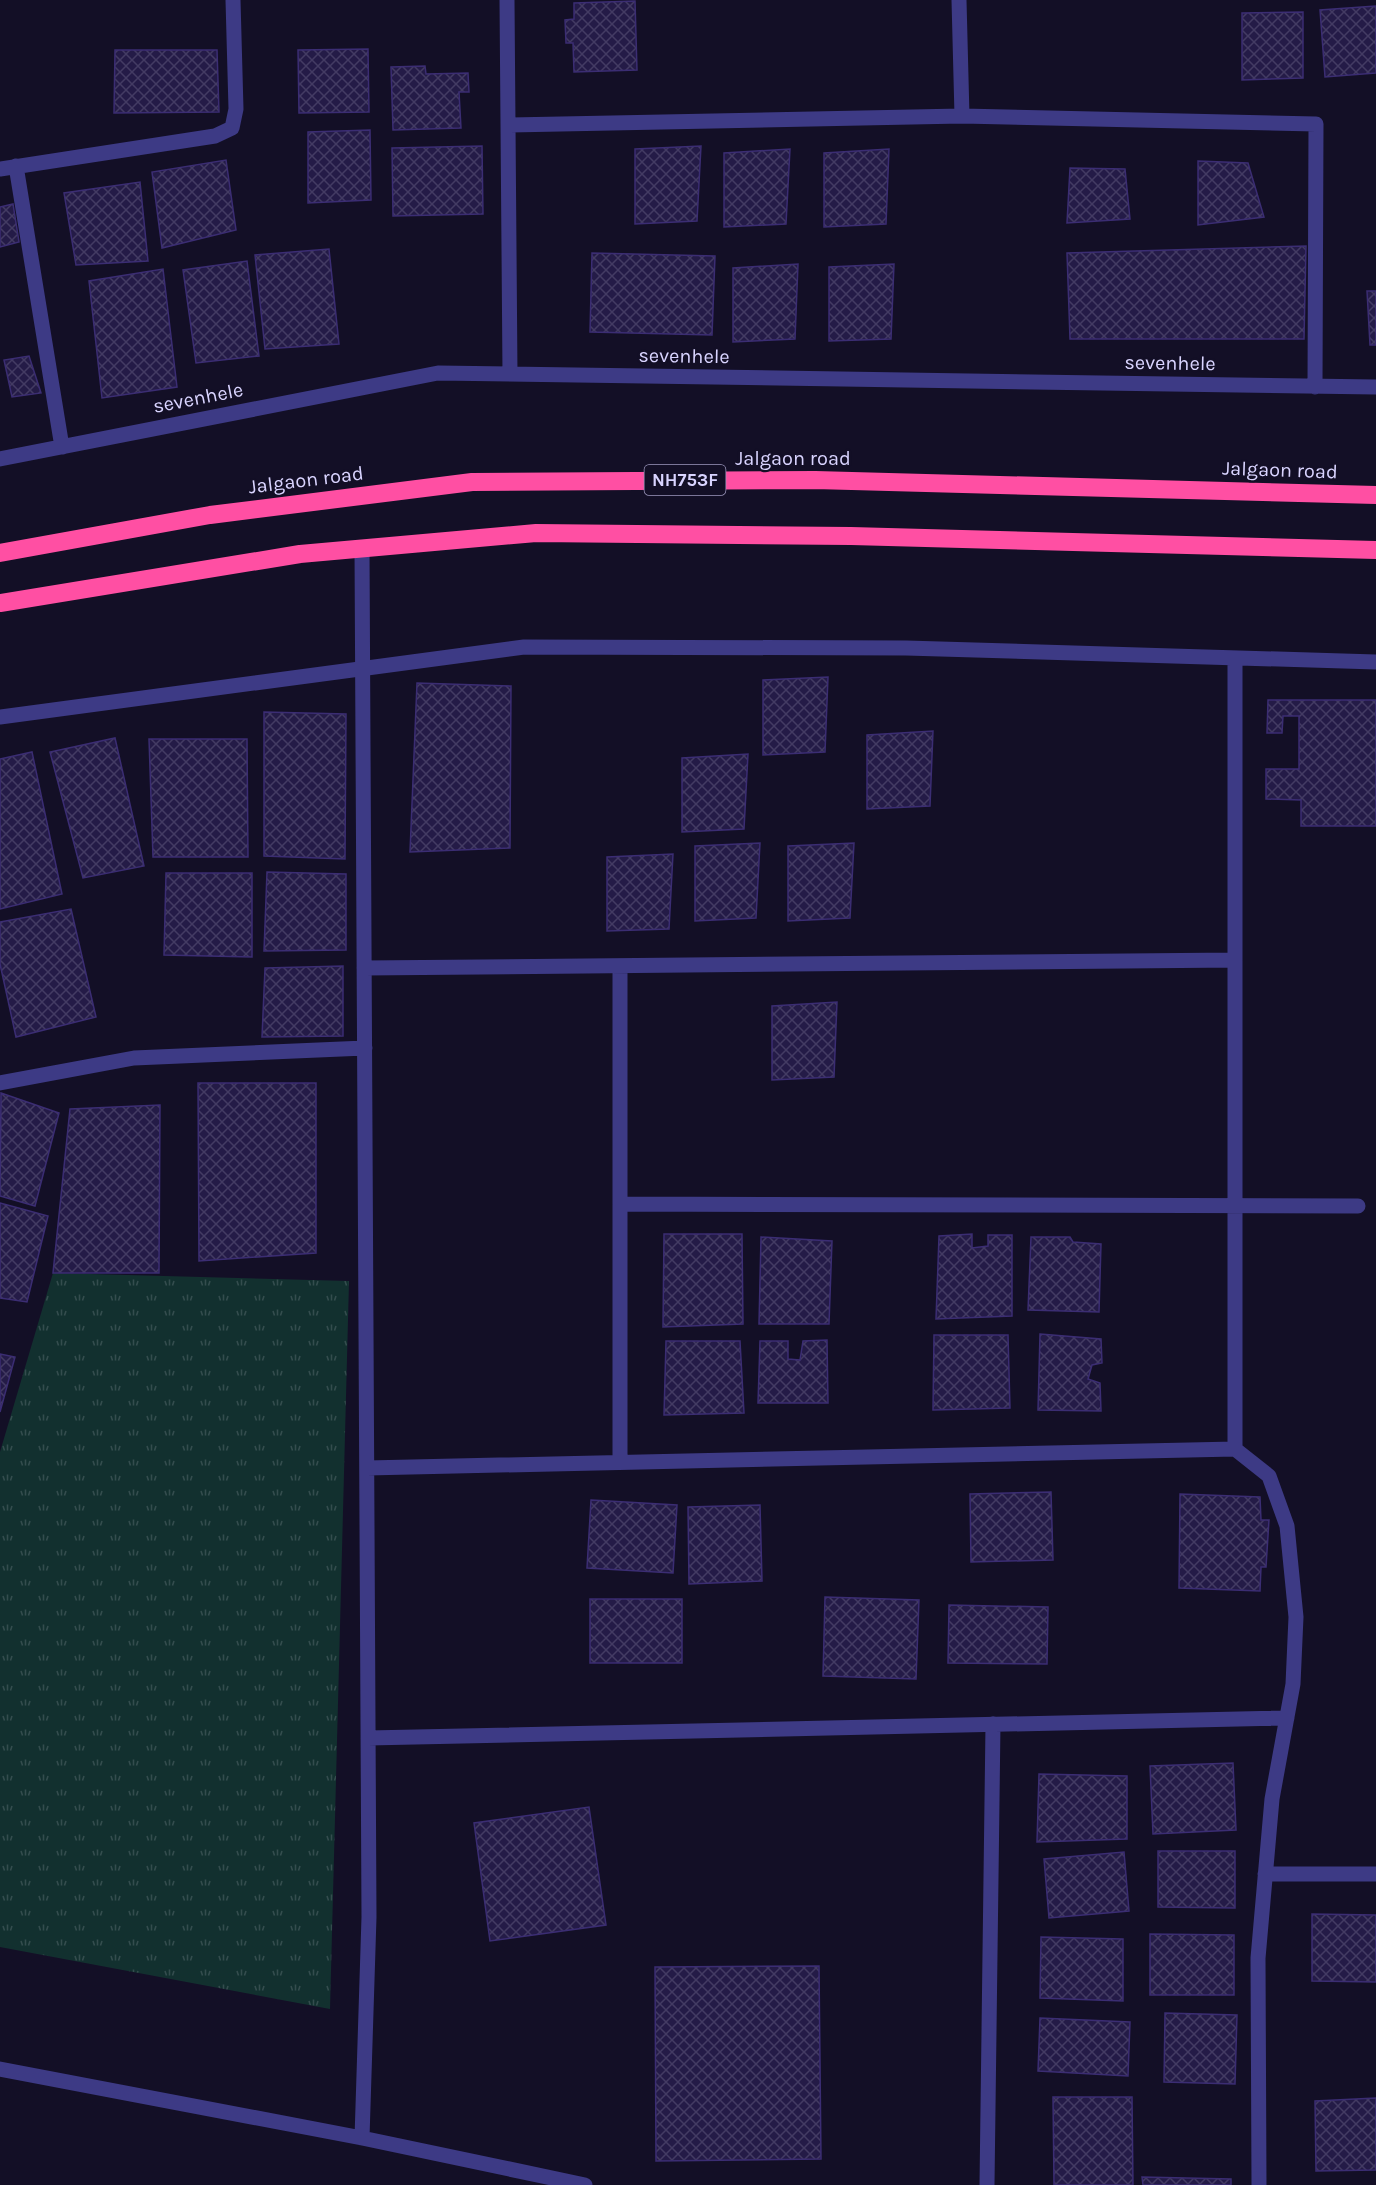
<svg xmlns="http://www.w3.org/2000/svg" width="1376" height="2185" font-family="Karla,sans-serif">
  <defs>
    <pattern id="park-tufts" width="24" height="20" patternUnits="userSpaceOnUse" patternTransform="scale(1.5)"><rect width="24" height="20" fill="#12302f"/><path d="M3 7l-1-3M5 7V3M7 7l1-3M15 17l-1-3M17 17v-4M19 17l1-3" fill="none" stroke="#344d4e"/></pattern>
    <pattern id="building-cross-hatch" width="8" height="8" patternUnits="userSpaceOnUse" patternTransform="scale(1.5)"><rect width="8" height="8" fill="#241b47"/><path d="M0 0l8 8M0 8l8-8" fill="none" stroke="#433b63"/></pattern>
  </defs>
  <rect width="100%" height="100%" fill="#130f26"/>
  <path fill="url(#park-tufts)" d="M53 1273 349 1281 330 2009 0 1947V1452Z"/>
  <path fill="url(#building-cross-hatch)" stroke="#3b2d73" stroke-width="1.5" d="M635 1 637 70 574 72 573 43H566L565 20 574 19V3Z
    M1376 6V73L1325 77 1320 10Z
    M1303 12V78L1242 80V13Z
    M368 49 369 112 299 113 298 50Z
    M115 50H217L219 112 114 113Z
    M425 66 426 74 468 73 469 92H459L461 128 393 130 391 67Z
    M370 130 371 200 308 203V132Z
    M482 146 483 214 393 216 392 148Z
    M701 146 697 221 635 224V149Z
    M790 149 786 224 724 227V153Z
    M889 149 886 224 824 227V153Z
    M226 160 236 230 162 248 152 172Z
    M1198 161 1248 163 1264 217 1198 225Z
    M1070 168 1125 169 1130 219 1067 223Z
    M140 182 148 261 76 265 64 193Z
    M13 204 19 242 0 247V207Z
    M1306 246 1304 339H1070L1067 253Z
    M329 249 339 344 265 349 255 255Z
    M592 253 715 256 712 335 590 332Z
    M247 261 259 356 196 363 183 270Z
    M798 264 795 339 733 342V268Z
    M894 264 891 339 829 341V267Z
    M163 269 177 387 102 398 89 281Z
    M1367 291H1376V345H1370Z
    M29 356 41 393 12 397 4 360Z
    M828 677 825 752 763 755V680Z
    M417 683 511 686 510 848 410 852Z
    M1268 700H1376V826H1301V800L1266 799V769H1299V716H1283L1282 733H1267Z
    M264 712 346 714 345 859 264 856Z
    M933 731 930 806 867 809V735Z
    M115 738 144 866 83 878 50 752Z
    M149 739H247L248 857H153Z
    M32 752 62 894 0 909V759Z
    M748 754 744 829 682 832V758Z
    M760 843 756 918 695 921V846Z
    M854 843 850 918 788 921V846Z
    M673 854 669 929 607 931V857Z
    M267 872 346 874V950L264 951Z
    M166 873H252V957L164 955Z
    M71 909 96 1017 16 1037 0 964V922Z
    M343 966V1036L262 1037 265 968Z
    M837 1002 834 1077 772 1080V1006Z
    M198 1083H316V1253L199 1261Z
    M1 1093 59 1113 35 1206 0 1196Z
    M160 1105 159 1273H53L70 1109Z
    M0 1203 48 1216 27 1302 0 1298Z
    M664 1234H742L743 1324 663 1327Z
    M972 1234V1248L988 1246V1235H1012V1316L936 1319 939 1236Z
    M761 1237 832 1241 829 1324H759Z
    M1031 1237H1070L1073 1242 1101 1244 1099 1312 1028 1310Z
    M1040 1334 1101 1339 1102 1363 1092 1365 1088 1379 1100 1383 1101 1411 1038 1410Z
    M934 1335H1008L1010 1408 933 1410Z
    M827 1340 828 1403H758L760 1341H788V1359L800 1360 803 1341Z
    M666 1341H740L744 1413 664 1415Z
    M0 1354 15 1357 0 1412Z
    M1051 1492 1053 1560 971 1562 970 1494Z
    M1180 1494 1260 1497 1261 1520H1269L1266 1567H1261L1260 1591 1179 1588Z
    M591 1500 677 1505 673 1573 587 1568Z
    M760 1505 762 1581 689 1584 688 1507Z
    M825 1597 919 1600 916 1679 823 1676Z
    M590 1599H682V1663H590Z
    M949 1605 1048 1607 1047 1664 948 1663Z
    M1233 1763 1236 1830 1153 1834 1150 1766Z
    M1039 1774 1127 1776V1839L1037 1842Z
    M589 1807 606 1925 490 1941 474 1823Z
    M1158 1851H1235V1908L1158 1907Z
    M1124 1852 1129 1911 1049 1918 1044 1859Z
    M1312 1914 1376 1915V1982L1312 1981Z
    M1150 1934 1234 1935V1995H1150Z
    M1041 1937 1123 1939V2001L1040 1998Z
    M819 1966 821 2159 656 2161 655 1967Z
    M1165 2013 1237 2015 1235 2084 1164 2082Z
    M1040 2018 1130 2022 1128 2076 1038 2071Z
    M1053 2097H1132L1133 2185H1054Z
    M1376 2098V2170L1316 2171 1315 2101Z
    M1142 2177 1231 2179V2185H1143Z"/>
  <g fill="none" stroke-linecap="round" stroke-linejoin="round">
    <path stroke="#3d3a85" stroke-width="15" d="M507 0 510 374
      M959 0 962 116
      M510 125 962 116 1316 124 1315 387
      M16 166 62 447
      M0 169 215 136 232 128 236 109 233 0
      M0 459 438 373 1376 387
      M362 548 369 1917 362 2138
      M1235 658V1449L1269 1476 1287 1526 1296 1617 1293 1684 1272 1799 1258 1958 1259 2185
      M0 717 524 647 906 648 1376 662
      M620 966V1462
      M364 968 1235 960
      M0 1083 134 1058 365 1048
      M620 1204 1358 1206
      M367 1468 1235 1449
      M368 1738 1287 1718
      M1265 1874H1376
      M0 2069 362 2138 585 2185
      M987 2185 993 1724"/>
    <path stroke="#ff4fa3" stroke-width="18" d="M0 553 210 515 472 482 815 480 1376 495
      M0 603 300 554 536 533 851 536 1376 550"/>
  </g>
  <g text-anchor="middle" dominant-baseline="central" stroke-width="4.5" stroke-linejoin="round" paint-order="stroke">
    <rect fill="#130f26" stroke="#9e99be" stroke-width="1.5" x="644.5" y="465" width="81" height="30" rx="4.5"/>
    <g font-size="18" font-weight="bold" fill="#d9d4ff">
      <text x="685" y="480">NH753F</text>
    </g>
    <g font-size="20" fill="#d9d4ff" stroke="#130f26">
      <text transform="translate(684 356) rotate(1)">sevenhele</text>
      <text transform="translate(1170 363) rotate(1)">sevenhele</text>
      <text transform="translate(198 398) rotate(-11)">sevenhele</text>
      <text x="793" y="458">Jalgaon road</text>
      <text transform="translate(1280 470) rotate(2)">Jalgaon road</text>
      <text transform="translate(306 480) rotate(-7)">Jalgaon road</text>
    </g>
  </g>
</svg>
